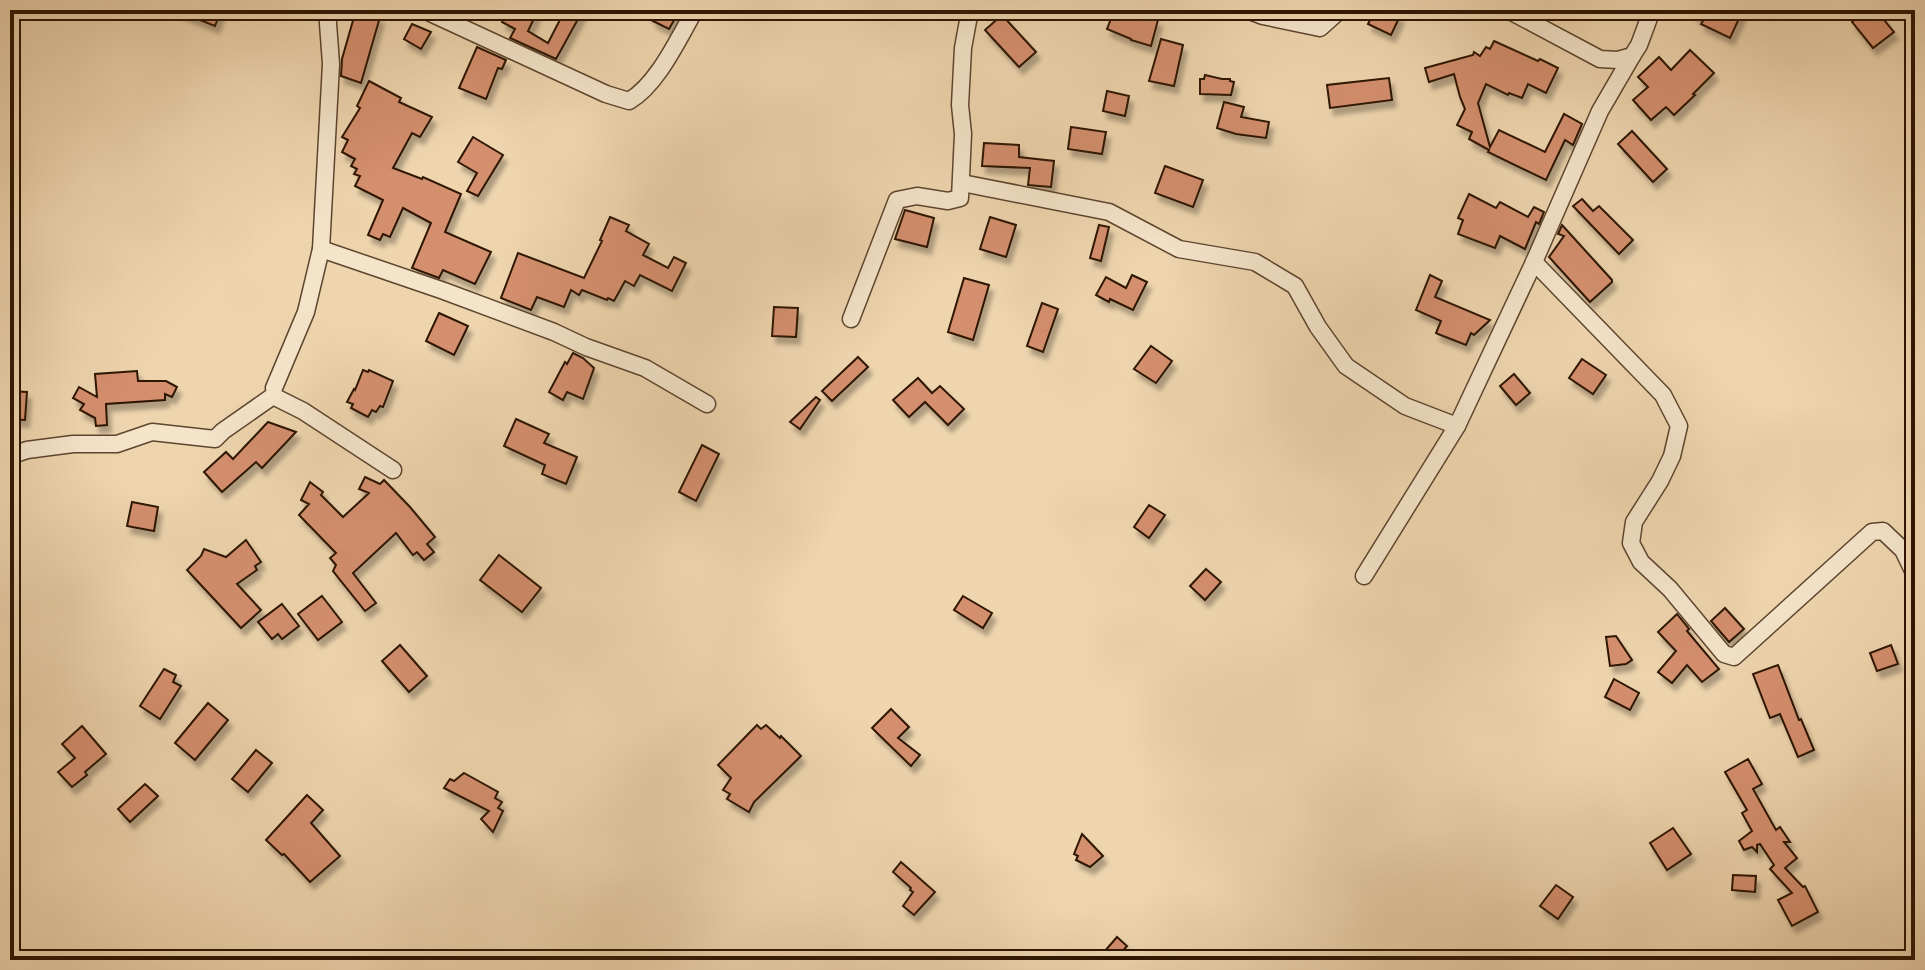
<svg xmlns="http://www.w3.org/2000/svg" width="1925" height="970" viewBox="0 0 1925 970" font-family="'IM FELL French Canon',serif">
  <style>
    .building { fill: #d48f6e; stroke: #2d1503; stroke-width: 2; filter: url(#shadow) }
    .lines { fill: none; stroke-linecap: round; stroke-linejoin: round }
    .minor-casing { stroke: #5d452e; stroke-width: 19 }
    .minor { stroke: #f4e4ca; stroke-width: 16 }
  </style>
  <defs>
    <filter id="shadow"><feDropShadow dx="4" dy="7" stdDeviation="2" flood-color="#0004"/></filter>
  </defs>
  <rect width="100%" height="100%" fill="#eed5ae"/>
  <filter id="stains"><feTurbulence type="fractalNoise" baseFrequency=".0025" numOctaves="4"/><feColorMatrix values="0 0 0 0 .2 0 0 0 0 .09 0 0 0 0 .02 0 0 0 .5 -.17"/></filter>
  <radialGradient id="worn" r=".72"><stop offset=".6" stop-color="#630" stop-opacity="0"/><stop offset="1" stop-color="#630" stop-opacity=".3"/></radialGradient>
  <g class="building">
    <path d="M175 10H221L215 26Z"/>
    <path d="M356 10 380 17 361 83 341 76 342 59Z"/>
    <path d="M508 10H538L528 31 548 43 565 10H583L556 59 510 38 515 29 502 22Z"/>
    <path d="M643 10H667L677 15 669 29 653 21 655 18Z"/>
    <path d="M1375 10H1386L1400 16 1391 35 1368 24Z"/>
    <path d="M1690 10H1743L1730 38 1701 24 1703 21Z"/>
    <path d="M1867 10H1876L1894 32 1873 48 1852 22Z"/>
    <path d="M1114 11 1137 20 1138 15 1158 20 1151 46 1131 40V39L1107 29Z"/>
    <path d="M1002 15 1036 52 1019 67 985 30Z"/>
    <path d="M412 24 431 32 421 49 404 39Z"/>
    <path d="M1161 39 1183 45 1174 86 1149 81Z"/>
    <path d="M1494 41 1538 61 1540 59 1558 68 1546 93 1528 84 1522 98 1509 93 1508 95 1486 84 1478 103 1490 147 1499 130 1545 152 1564 114 1582 124 1573 145 1565 140 1546 180 1488 152 1489 150 1469 139 1472 132 1457 125 1465 109 1460 97 1454 74 1429 82 1425 68 1473 55 1474 52 1480 56 1486 47 1490 49Z"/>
    <path d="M477 47 506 60 502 69 498 68 486 99 459 88Z"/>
    <path d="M1690 50 1714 73 1693 94 1695 95 1674 115 1666 107 1651 120 1633 100 1648 87 1638 77 1659 57 1671 70Z"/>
    <path d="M1205 75 1222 79H1230V81L1234 82 1231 95 1200 94V79H1204Z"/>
    <path d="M1389 78 1392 100 1330 108 1327 85Z"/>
    <path d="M369 81 401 98 399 102 432 117 420 137 412 133 393 168 422 179 423 177 461 194 445 232 491 252 475 284 443 270 439 278 412 268 431 223 403 208 390 237 383 234 380 240 368 235 383 200 355 186 360 176 354 174 357 169 351 166 355 159 342 152 348 140 342 137 360 108 357 106Z"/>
    <path d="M1107 91 1129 96 1125 116 1103 111Z"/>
    <path d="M1224 102 1244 107 1241 117 1269 122 1266 138 1236 134 1217 128Z"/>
    <path d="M1071 127 1106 132 1102 154 1068 149Z"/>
    <path d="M1632 131 1667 169 1653 182 1618 144Z"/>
    <path d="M473 137 503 155 478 196 467 191 477 173 458 162Z"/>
    <path d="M984 143 1019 145V157L1054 161 1051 187 1028 185 1030 168 982 166Z"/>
    <path d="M1165 166 1203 180 1193 207 1155 193Z"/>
    <path d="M1469 194 1496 208 1500 202 1528 217 1534 207 1544 212 1539 224 1536 222 1525 249 1500 236 1495 248 1458 234 1463 220 1458 218Z"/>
    <path d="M1582 199 1593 211 1599 206 1633 240 1619 254 1573 206Z"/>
    <path d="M905 210 934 218 927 247 895 239Z"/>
    <path d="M610 217 629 225 626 231 649 244 643 255 668 268 674 257 686 263 672 291 640 275 634 286 625 281 614 301 608 298 607 300 582 290 579 295 571 290 564 307 537 297 531 310 501 298 518 253 584 278 602 241 600 240Z"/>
    <path d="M990 217 1016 225 1006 257 980 249Z"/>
    <path d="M1099 225 1109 227 1101 261 1090 258Z"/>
    <path d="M1562 225 1612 280V282L1590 302 1549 257 1564 236 1558 234Z"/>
    <path d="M1132 275 1147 282 1133 310 1110 299 1109 302 1096 295 1106 277 1126 288Z"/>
    <path d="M1430 275 1442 281 1435 297 1490 320 1474 335 1471 333 1466 345 1438 334 1436 333 1441 321 1416 310Z"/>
    <path d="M964 278 989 285 973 340 948 332Z"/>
    <path d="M1042 303 1058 309 1043 352 1027 346Z"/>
    <path d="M774 307 798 308 796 337 772 336Z"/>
    <path d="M439 313 468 326 454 355 426 341Z"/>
    <path d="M1151 346 1172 361 1156 383 1134 369Z"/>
    <path d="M573 353 583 358 594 368 583 399 567 392 563 400 549 392 565 362 567 364Z"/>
    <path d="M858 357 868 367 832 401 822 391Z"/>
    <path d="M1582 359 1606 375 1593 394 1569 378Z"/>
    <path d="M363 370 368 372 369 370 393 381 383 407 380 406 376 412 372 410 368 417 351 408 353 404 347 402 354 389 355 390Z"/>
    <path d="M137 371 138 381H166L177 387 172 397 165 394V400L106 404 107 425 96 426 95 418 80 410 84 404 73 398 79 387 97 397 95 374Z"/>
    <path d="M1514 374 1530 393 1516 405 1500 386Z"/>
    <path d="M918 378 932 393 940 386 964 409 948 425 925 402 909 417 893 400Z"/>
    <path d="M10 391 27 392 25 420 10 419Z"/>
    <path d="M816 397 820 400 800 429 790 422Z"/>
    <path d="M516 419 549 434 544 443 577 457 566 484 542 474 545 465 504 446Z"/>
    <path d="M268 422 296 432 262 468 256 462 222 492 204 472 226 452 233 459Z"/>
    <path d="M702 445 719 454 696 501 679 492Z"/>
    <path d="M365 477 380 484 384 480 410 507 435 537 427 544 434 552 424 560 417 552 413 555 396 533 353 573 376 603 365 611 333 571 336 565 330 558 336 553 299 515 309 504 301 500 310 482 323 492 321 495 343 517 369 493 359 489Z"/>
    <path d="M132 502 158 507 154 531 127 526Z"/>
    <path d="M1149 505 1165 515 1149 538 1134 527Z"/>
    <path d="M246 540 261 562 255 566 257 570 237 584 261 610 241 628 187 570 201 556 204 549 226 557Z"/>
    <path d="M499 555 541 588 522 612 480 580Z"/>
    <path d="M1206 569 1221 582 1205 600 1190 586Z"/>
    <path d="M322 596 342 622 318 640 298 614Z"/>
    <path d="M963 596 992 613 983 628 954 610Z"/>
    <path d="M282 604 299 626 282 639 278 634 272 639 258 622Z"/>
    <path d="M1725 608 1744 629 1729 642 1711 621Z"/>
    <path d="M1677 614 1689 629 1687 631 1719 669 1702 682 1687 665 1672 683 1658 672 1676 651 1658 632Z"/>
    <path d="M1616 636 1632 660 1626 664 1610 666 1606 637Z"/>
    <path d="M400 645 427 676 409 692 382 661Z"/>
    <path d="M1891 645 1898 664 1877 671 1870 653Z"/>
    <path d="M1778 665 1799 720 1801 719 1814 750 1798 757 1780 714 1770 718 1753 674Z"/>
    <path d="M164 669 176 675 173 682 181 686 160 719 140 706Z"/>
    <path d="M1614 679 1639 693 1630 710 1605 697Z"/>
    <path d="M208 703 228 720 195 760 175 743Z"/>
    <path d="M891 709 909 727 898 738 920 755 911 766 872 728Z"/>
    <path d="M757 725 761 729 766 725 780 738 781 736 801 756 754 802 749 812 727 799 730 794 723 790 731 778 718 765Z"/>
    <path d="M82 726 106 754 85 772 87 775 72 787 58 772 75 758 62 744Z"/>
    <path d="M256 750 272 763 248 792 232 779Z"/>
    <path d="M1748 759 1762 784 1753 789 1776 830 1780 827 1790 842H1784L1797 858 1785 868 1803 887 1805 886 1818 912 1792 926 1778 900 1792 893 1770 869 1774 865 1760 844 1757 845V852L1752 847 1744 850 1739 841 1752 831 1742 813 1747 810 1725 772Z"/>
    <path d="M464 773 498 792 495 798 502 802 498 808 503 811 493 832 481 819 489 811 444 788 450 779 454 781Z"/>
    <path d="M145 784 158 796 130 822 118 809Z"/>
    <path d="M307 795 323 810 311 823 340 856 310 882 284 854 282 855 266 840Z"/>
    <path d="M1673 828 1691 854 1667 870 1650 843Z"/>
    <path d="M1082 834 1103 856 1090 867 1076 860 1078 856 1074 854Z"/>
    <path d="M901 862 935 892 914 915 903 906 913 892 910 890 911 888 893 872Z"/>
    <path d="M1733 875 1756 876 1755 892 1732 890Z"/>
    <path d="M1556 885 1573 897 1558 919 1540 906Z"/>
    <path d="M1117 937 1127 946 1115 960H1097Z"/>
  </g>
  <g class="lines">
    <defs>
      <g id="minor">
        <path d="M327 10 331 64 321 249 444 291 554 332 586 347 645 368 707 404"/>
        <path d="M424 10 606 94 629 101C658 84 678 39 695 10"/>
        <path d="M1247 10 1263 16 1320 28 1340 10"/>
        <path d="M1508 10 1600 59 1618 60 1632 56 1639 45 1652 10"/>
        <path d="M962 183 1109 212 1179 249 1255 262 1295 286 1318 327 1346 366 1405 406 1457 426"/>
        <path d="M1534 262 1663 395 1679 426 1672 456 1660 481 1634 522 1631 543 1641 562 1670 589 1724 654 1734 657 1872 532 1883 531 1903 550 1915 575"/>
        <path d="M851 319 897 200 917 196 948 201 960 198 963 134 960 105 963 48 970 10"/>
        <path d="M274 388 306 312 321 249"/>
        <path d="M10 456 27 450 73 444H117L152 432 215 439 223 431 273 396 303 411 393 470"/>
        <path d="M1364 576 1457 426 1534 262 1600 111 1632 56"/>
      </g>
    </defs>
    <use href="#minor" class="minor-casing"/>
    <use href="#minor" class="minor"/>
  </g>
  <rect width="1925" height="970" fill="none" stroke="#eed5ae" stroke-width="40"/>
  <rect x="12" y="12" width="1901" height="946" fill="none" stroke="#2d1503" stroke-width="4"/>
  <rect x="20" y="20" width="1885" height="930" fill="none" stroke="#2d1503" stroke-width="2"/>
  <rect width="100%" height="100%" filter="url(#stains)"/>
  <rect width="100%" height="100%" fill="url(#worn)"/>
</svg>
